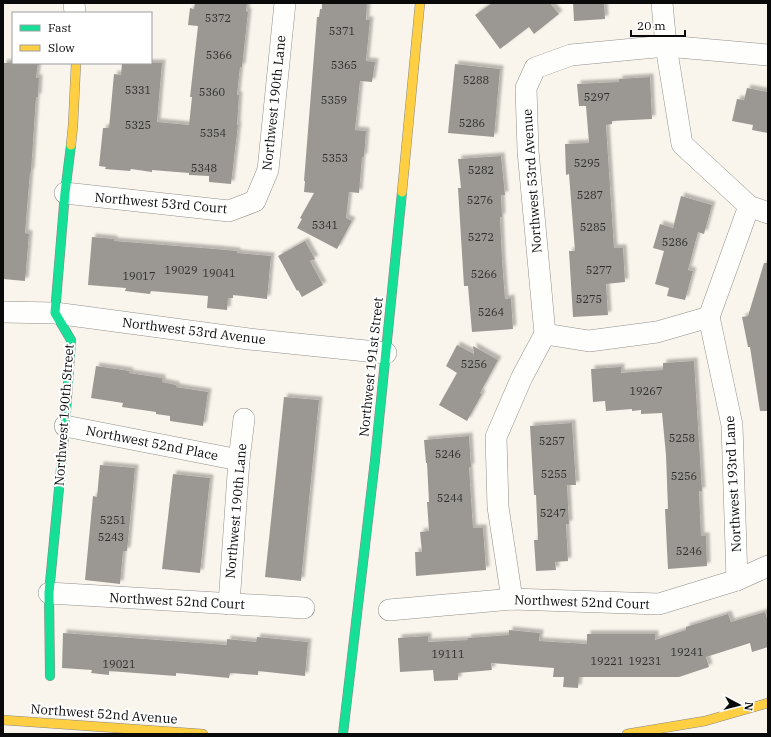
<svg xmlns="http://www.w3.org/2000/svg" width="771" height="737" viewBox="0 0 771 737" font-family="'IBM Plex Serif',serif">
  <style>
    .building { fill: #9b9893; filter: url(#shadow) }
    .lines { fill: none; stroke-linecap: round; stroke-linejoin: round }
    .street-casing { stroke: #92908c; stroke-width: 22 }
    .fast-casing { stroke: #888682; stroke-width: 10 }
    .slow-casing { stroke: #888682; stroke-width: 10 }
    .street { stroke: #fefefc; stroke-width: 21 }
    .fast { stroke: #16e098; stroke-width: 9 }
    .slow { stroke: #ffcf43; stroke-width: 9 }
    .labels { text-anchor: middle; dominant-baseline: central; stroke-width: 4; stroke-linejoin: round; paint-order: stroke }
    .number-label { font-size: 11px; fill: #2e2e2c }
    .street-label { font-size: 13px; fill: #0a0a0a; stroke: #fff }
  </style>
  <defs>
    <filter id="shadow"><feDropShadow dx="3.5" dy="-3.5" stdDeviation="1" flood-color="#0004"/></filter>
  </defs>
  <rect width="100%" height="100%" fill="#f9f5ec"/>
  <g class="building">
    <path d="M195 3H247L246 11 248 12 242 67H240L237 95H239L237 125H238L231 184 209 182V176L189 175V173L152 170V172L131 169 130 171 105 169 106 167 99 166 103 128H109L114 74 121 75 122 63H162L157 122 189 125 192 97H190L198 26 188 25 190 8 194 9Z"/>
    <path d="M322 3H367L366 20H370L366 61 375 62 372 82 360 81 355 130 366 131 364 157H362L359 193 349 192 346 218 352 221 337 249 297 228 302 219 300 218 314 193 304 192 305 181H304L317 17H319L320 9H322Z"/>
    <path d="M492 3H550L559 14 534 34 529 27 500 49 475 15Z"/>
    <path d="M573 3H604L605 19 574 21Z"/>
    <path d="M3 63H38L36 78H39L38 97H36L31 172H30L25 233 29 234 25 281 3 279Z"/>
    <path d="M455 64 500 69 494 137 448 133Z"/>
    <path d="M650 77 652 119 612 121V124L606 125 614 248H623L625 282 606 284 608 315 573 317 569 251H575L569 174 566 175 565 144 589 143 586 106H579L577 84 619 82V79Z"/>
    <path d="M747 88 768 92V133L752 130 753 125 732 121 737 99 744 100Z"/>
    <path d="M501 156 505 195H501L502 217H500L502 260 505 299 511 298 513 329 472 332 468 286H464L458 188H461L458 159Z"/>
    <path d="M681 196 712 205 704 234 698 232 688 270 693 271 685 300 667 296 669 288 655 284 664 251 653 248 660 224 673 228Z"/>
    <path d="M92 237 114 239V241L215 249 237 251V253L271 256 267 299 233 295V298H228L227 310 207 308 208 296 151 291 150 294 125 291 126 288 88 285Z"/>
    <path d="M305 241 315 259 310 261 323 285 302 297 298 290 297 291 278 256Z"/>
    <path d="M764 263H768V411H760L750 347H748L742 317 748 316Z"/>
    <path d="M457 345 474 354 473 346 498 360 480 393 482 394 467 421 439 405 457 373 446 366Z"/>
    <path d="M694 361 702 491H699L701 536H706L707 566 668 569 665 509H668L666 455 662 413 641 414V410L632 411V409L606 411 605 401 593 402 591 369 621 367V373L645 371 663 370V363Z"/>
    <path d="M96 366 130 371 129 373 162 378V382L176 385V387L208 392 203 426 170 421V416L156 414V412L122 407 123 403 91 398Z"/>
    <path d="M284 397 319 400 301 581 265 577Z"/>
    <path d="M572 423 576 485H567L569 524H566L568 561 555 562 556 570 536 571 534 540H538L536 495H534L530 426Z"/>
    <path d="M469 436 471 467H469L473 528H483L486 570 416 576 415 552H422L420 532 429 531 427 502H429L427 463H426L424 440Z"/>
    <path d="M100 465 135 468 127 551H123L120 584 85 580 93 496 97 497Z"/>
    <path d="M173 474 210 478 200 573 162 569Z"/>
    <path d="M765 612 768 622V647L752 652 750 643 706 657 709 667 679 677H579L578 688 563 687 564 677H553L554 668 491 663 492 670 458 673V680L434 681 433 670 400 672 398 638 428 636V642L468 640 467 638 509 635V630L540 633 539 641 587 644V634H655V640L686 630V627L728 614 731 622Z"/>
    <path d="M63 633 227 645V639L256 642 257 637 308 642 305 676 258 671V675L230 673 229 678 176 673V676L109 671V675L91 673 92 670 62 668Z"/>
  </g>
  <g class="lines">
    <defs>
      <g id="street">
        <path d="M74 3 75 13"/>
        <path d="M662 3 666 46 682 144 749 206 768 213"/>
        <path d="M65 193 229 211 255 201 268 170 285 3"/>
        <path d="M3 312 55 313 249 339 386 353"/>
        <path d="M709 317 732 425 737 580"/>
        <path d="M545 334 528 151 526 88 535 68 571 55 666 46 768 55"/>
        <path d="M545 334 589 341 657 332 709 317 749 206"/>
        <path d="M65 426 239 460"/>
        <path d="M49 593 304 608"/>
        <path d="M512 599 498 507 496 437 522 377 545 334"/>
        <path d="M229 604 239 460 244 419"/>
        <path d="M389 610 512 599 659 604 737 580 768 566"/>
      </g>
      <g id="fast">
        <path d="M50 676 49 593 65 426 71 340 55 313 65 193 71 145"/>
        <path d="M343 734 375 460 402 192"/>
      </g>
      <g id="slow">
        <path d="M71 145 73 125 76 63"/>
        <path d="M402 192 420 3"/>
        <path d="M3 720 203 734"/>
        <path d="M627 734 705 721 768 703"/>
      </g>
    </defs>
    <use href="#street" class="street-casing"/>
    <use href="#fast" class="fast-casing"/>
    <use href="#slow" class="slow-casing"/>
    <use href="#street" class="street"/>
    <use href="#fast" class="fast"/>
    <use href="#slow" class="slow"/>
  </g>
  <g class="labels">
    <g class="number-label">
      <text x="218" y="18">5372</text>
      <text x="342" y="31">5371</text>
      <text x="219" y="55">5366</text>
      <text x="344" y="65">5365</text>
      <text x="476" y="80">5288</text>
      <text x="138" y="90">5331</text>
      <text x="212" y="92">5360</text>
      <text x="597" y="97">5297</text>
      <text x="334" y="100">5359</text>
      <text x="472" y="123">5286</text>
      <text x="138" y="125">5325</text>
      <text x="213" y="133">5354</text>
      <text x="335" y="158">5353</text>
      <text x="587" y="163">5295</text>
      <text x="204" y="168">5348</text>
      <text x="481" y="170">5282</text>
      <text x="590" y="195">5287</text>
      <text x="480" y="200">5276</text>
      <text x="325" y="225">5341</text>
      <text x="593" y="227">5285</text>
      <text x="481" y="237">5272</text>
      <text x="675" y="242">5286</text>
      <text x="181" y="270">19029</text>
      <text x="599" y="270">5277</text>
      <text x="219" y="273">19041</text>
      <text x="484" y="274">5266</text>
      <text x="139" y="276">19017</text>
      <text x="589" y="299">5275</text>
      <text x="491" y="312">5264</text>
      <text x="474" y="364">5256</text>
      <text x="646" y="391">19267</text>
      <text x="682" y="438">5258</text>
      <text x="552" y="441">5257</text>
      <text x="448" y="454">5246</text>
      <text x="554" y="474">5255</text>
      <text x="684" y="476">5256</text>
      <text x="450" y="498">5244</text>
      <text x="553" y="513">5247</text>
      <text x="113" y="520">5251</text>
      <text x="111" y="537">5243</text>
      <text x="689" y="551">5246</text>
      <text x="687" y="652">19241</text>
      <text x="448" y="654">19111</text>
      <text x="607" y="661">19221</text>
      <text x="645" y="661">19231</text>
      <text x="119" y="664">19021</text>
    </g>
    <g class="street-label">
      <text transform="translate(274 103) rotate(-84)">Northwest 190th Lane</text>
      <text transform="translate(532 181) rotate(-94)">Northwest 53rd Avenue</text>
      <text transform="translate(161 203) rotate(5)">Northwest 53rd Court</text>
      <text transform="translate(194 331) rotate(7)">Northwest 53rd Avenue</text>
      <text transform="translate(371 367) rotate(-84)">Northwest 191st Street</text>
      <text transform="translate(64 415) rotate(-86)">Northwest 190th Street</text>
      <text transform="translate(152 443) rotate(11)">Northwest 52nd Place</text>
      <text transform="translate(733 484) rotate(-93)">Northwest 193rd Lane</text>
      <text transform="translate(236 511) rotate(-85)">Northwest 190th Lane</text>
      <text transform="translate(177 601) rotate(3)">Northwest 52nd Court</text>
      <text transform="translate(582 602) rotate(2)">Northwest 52nd Court</text>
      <text transform="translate(104 714) rotate(4)">Northwest 52nd Avenue</text>
    </g>
  </g>
  <rect width="771" height="737" fill="none" stroke="#0a0a0a" stroke-width="8"/>
  <rect x="12" y="12" width="140" height="52" fill="#ffffff" stroke="#9d9d9d"/>
  <rect x="20" y="25" width="20" height="6" fill="#16e098" stroke="#9d9d9d"/>
  <text x="48" y="32" font-size="12" fill="#0a0a0a">Fast</text>
  <rect x="20" y="45" width="20" height="6" fill="#ffcf43" stroke="#9d9d9d"/>
  <text x="48" y="52" font-size="12" fill="#0a0a0a">Slow</text>
  <g transform="translate(739 705) rotate(97)" stroke="#ffffff" stroke-width="3" paint-order="stroke">
  <path d="M0-3L7 15L0 10L-7 15Z" fill="#0a0a0a"/>
  <text y="-6" font-size="11" font-weight="bold" text-anchor="middle" fill="#0a0a0a">N</text>
  </g>
  <path d="M631 30v6h54v-6" fill="none" stroke="#0a0a0a" stroke-width="2"/>
  <text x="637" y="30" font-size="12" fill="#0a0a0a" stroke="#ffffff" stroke-width="3" paint-order="stroke">20 m</text>
</svg>
